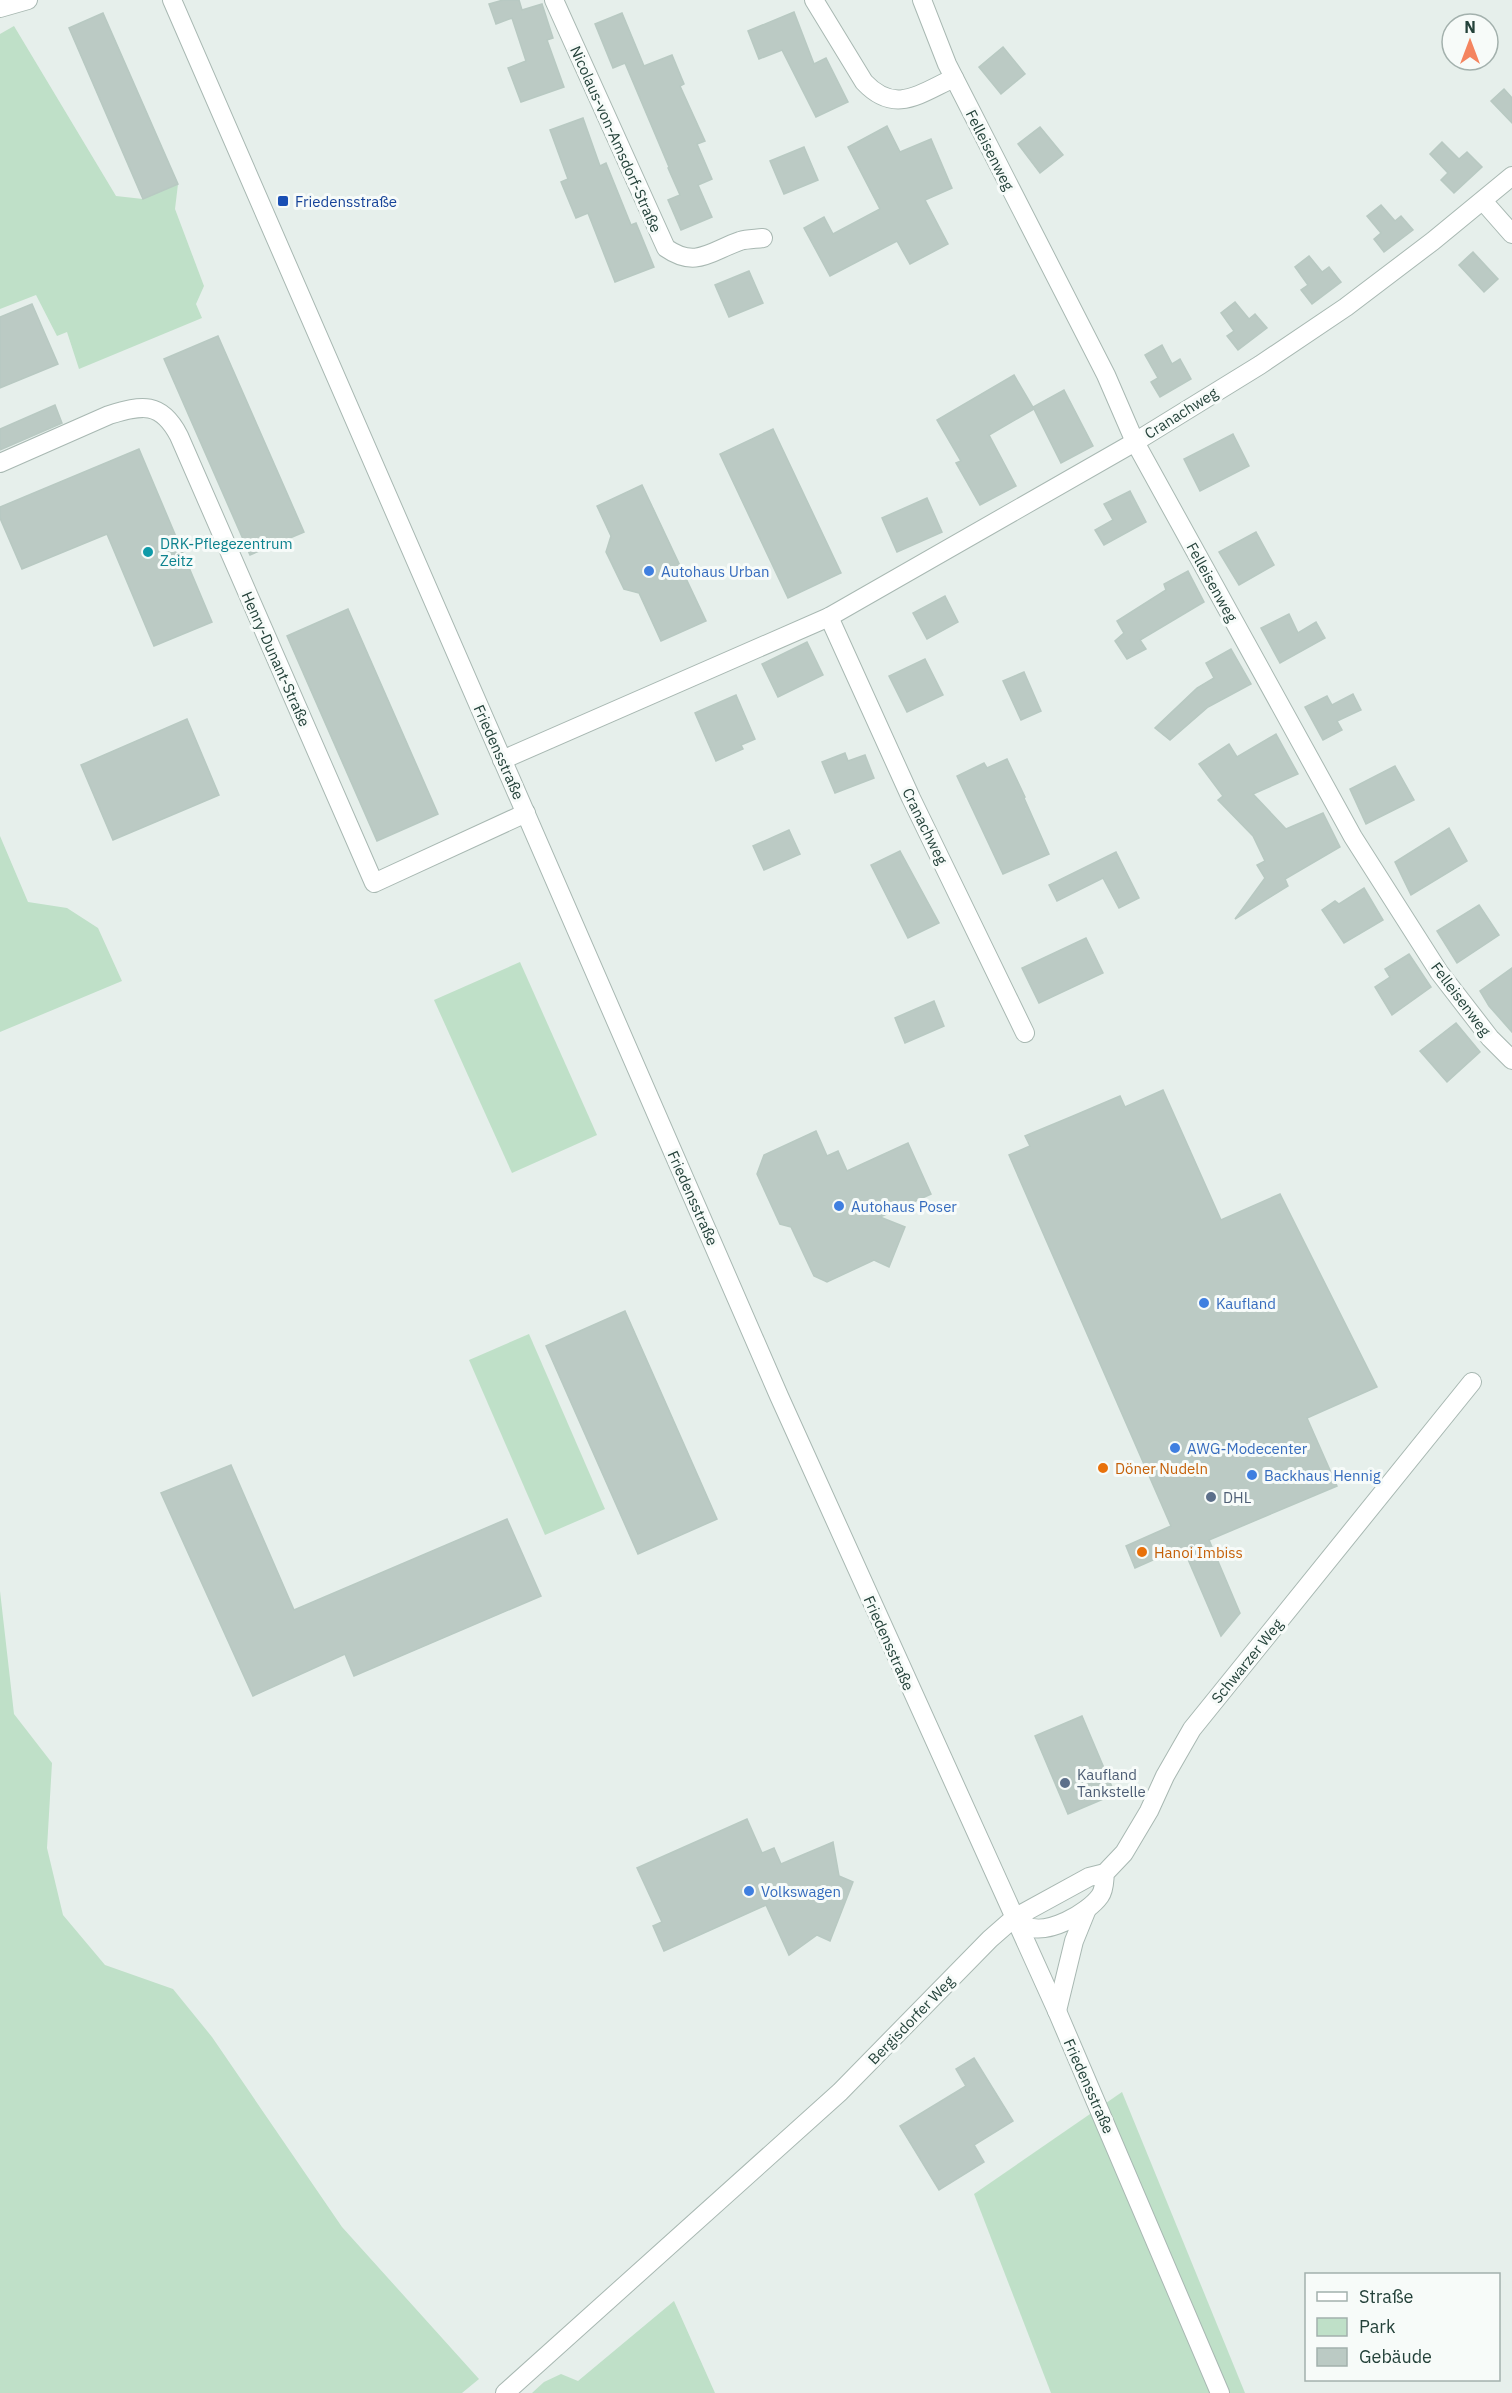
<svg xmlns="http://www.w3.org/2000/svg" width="1512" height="2393" viewBox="0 0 1512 2393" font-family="'IBM Plex Sans',sans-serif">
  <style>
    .green { fill: #bfe0c8 }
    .building { fill: #bbcac4; stroke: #b8c9c2; stroke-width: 1.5 }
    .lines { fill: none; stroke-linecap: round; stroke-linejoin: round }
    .minor-casing { stroke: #a8b8b2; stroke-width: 20 }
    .tertiary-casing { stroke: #a8b8b2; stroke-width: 20 }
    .minor { stroke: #fff; stroke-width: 18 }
    .tertiary { stroke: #fff; stroke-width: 18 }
    .transit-dot { fill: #1a4fb4; stroke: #f7fbf9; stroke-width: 2 }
    .culture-dot { fill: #0f9aa8; stroke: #f7fbf9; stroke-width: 2 }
    .shop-dot { fill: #3f7fe0; stroke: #f7fbf9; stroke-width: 2 }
    .food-dot { fill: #e8710a; stroke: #f7fbf9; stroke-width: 2 }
    .service-dot { fill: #5c6f8a; stroke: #f7fbf9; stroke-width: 2 }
    .labels { text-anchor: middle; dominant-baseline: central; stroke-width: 6; stroke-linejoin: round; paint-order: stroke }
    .street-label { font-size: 15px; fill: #24423a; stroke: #f7fbf9 }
    .transit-label { font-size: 15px; fill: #164399; stroke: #f7fbf9; text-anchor: start }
    .culture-label { font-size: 15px; fill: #0d838f; stroke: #f7fbf9; text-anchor: start }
    .shop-label { font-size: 15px; fill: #366cbe; stroke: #f7fbf9; text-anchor: start }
    .food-label { font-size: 15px; fill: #c56008; stroke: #f7fbf9; text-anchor: start }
    .service-label { font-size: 15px; fill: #4e5e75; stroke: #f7fbf9; text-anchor: start }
  </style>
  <rect width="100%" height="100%" fill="#e6efeb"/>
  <g class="green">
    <path d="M14 26 116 196 143 199 178 184 175 209 204 286 196 304 202 318 79 369 67 332 57 336 36 295 0 309V34Z"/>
    <path d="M0 836 28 902 67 908 98 928 122 981 0 1032Z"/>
    <path d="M520 962 597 1135 512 1173 434 1000Z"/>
    <path d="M529 1334 605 1509 545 1535 469 1360Z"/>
    <path d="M0 1591 14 1714 52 1763 47 1848 63 1915 105 1965 173 1989 212 2037 342 2227 479 2379 462 2393H0Z"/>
    <path d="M1122 2092 1245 2393H1051L974 2194Z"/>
    <path d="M674 2301 715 2393H532L544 2382 561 2374 578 2381Z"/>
  </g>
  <g class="building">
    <path d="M503 0H519L522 10 542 4 553 38 547 40 564 87 521 102 508 68 526 61 512 18 496 24 489 4Z"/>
    <path d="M794 12 814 64 826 58 848 102 816 117 782 50 759 59 748 31Z"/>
    <path d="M103 13 178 184 143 199 69 28Z"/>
    <path d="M622 13 644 66 672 55 684 84 680 86 705 141 697 144 712 179 698 185 712 217 681 230 668 200 680 195 668 168 669 167 625 63 613 68 595 24Z"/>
    <path d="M1003 47 1025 74 1001 94 979 67Z"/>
    <path d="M1504 89 1512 98V123L1491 101Z"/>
    <path d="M583 118 600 166 606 163 631 225 636 223 654 267 615 282 588 213 576 218 561 182 568 179 550 130Z"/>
    <path d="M887 126 900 152 931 139 952 188 925 200 948 244 910 264 897 241 830 276 804 228 824 217 833 234 880 209 848 147Z"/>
    <path d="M1040 127 1063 155 1040 173 1018 144Z"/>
    <path d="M1442 142 1459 159 1467 152 1482 167 1454 193 1441 180 1448 173 1430 154Z"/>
    <path d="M804 147 818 180 784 194 770 161Z"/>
    <path d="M1381 205 1395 221 1401 216 1413 230 1384 252 1374 239 1381 233 1367 216Z"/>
    <path d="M1473 252 1498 279 1484 292 1459 265Z"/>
    <path d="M1309 256 1322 272 1329 267 1341 282 1312 304 1301 290 1308 285 1295 267Z"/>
    <path d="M749 271 763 303 729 317 715 285Z"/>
    <path d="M1235 302 1249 319 1255 314 1267 328 1238 350 1227 336 1234 331 1221 313Z"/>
    <path d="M32 304 58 364 0 388V317Z"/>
    <path d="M218 336 304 532 250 555 164 359Z"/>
    <path d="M1162 345 1172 364 1180 359 1191 379 1160 397 1151 382 1158 378 1145 355Z"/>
    <path d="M1014 375 1034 409 989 435 1016 486 980 505 956 463 961 461 937 420Z"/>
    <path d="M1064 390 1093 446 1061 463 1033 407Z"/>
    <path d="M55 405 62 423 0 450V429Z"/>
    <path d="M773 429 841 573 788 598 720 454Z"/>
    <path d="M1233 434 1249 466 1200 491 1184 459Z"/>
    <path d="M139 449 212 622 154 646 107 534 22 569 0 518V507Z"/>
    <path d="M642 485 706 621 661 641 639 593 624 589 606 552 611 536 597 506Z"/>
    <path d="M1130 491 1146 522 1104 545 1095 530 1113 520 1104 504Z"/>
    <path d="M927 498 942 532 897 552 882 518Z"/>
    <path d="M1256 532 1274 565 1239 585 1219 552Z"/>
    <path d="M1188 571 1204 602 1140 640 1146 649 1127 659 1115 641 1124 633 1117 621 1166 590 1164 584Z"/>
    <path d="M945 596 958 622 927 639 913 613Z"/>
    <path d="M348 609 438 814 377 841 287 636Z"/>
    <path d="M1289 614 1298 633 1316 622 1325 638 1280 663 1261 628Z"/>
    <path d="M807 642 823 675 778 697 762 664Z"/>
    <path d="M1231 649 1251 684 1208 707 1170 740 1155 728 1197 688 1214 678 1206 663Z"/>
    <path d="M925 659 943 695 907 712 889 676Z"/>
    <path d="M1024 672 1041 711 1021 720 1003 681Z"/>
    <path d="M1353 694 1361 710 1337 721 1342 730 1323 740 1305 707 1327 696 1332 705Z"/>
    <path d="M736 695 755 739 741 745 743 749 716 761 695 713Z"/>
    <path d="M187 719 219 795 113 840 81 765Z"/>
    <path d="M1276 734 1298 774 1253 794 1286 829 1323 813 1340 847 1285 879 1288 886 1235 919 1265 878 1257 865 1265 861 1253 836 1218 800 1223 796 1199 764 1229 744 1237 757Z"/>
    <path d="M845 753 848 761 865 755 874 778 835 793 822 762Z"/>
    <path d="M1007 759 1025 797 1024 798 1049 854 1003 874 957 776 984 763 987 768Z"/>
    <path d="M1395 766 1414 800 1366 824 1350 789Z"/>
    <path d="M1449 828 1467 861 1411 895 1395 862Z"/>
    <path d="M789 830 800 854 764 870 753 846Z"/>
    <path d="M900 851 939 923 908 938 871 865Z"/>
    <path d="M1116 852 1139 898 1119 908 1103 878 1057 901 1049 885Z"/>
    <path d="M1364 888 1383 920 1344 943 1322 910 1335 901 1339 904Z"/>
    <path d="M1479 905 1499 935 1457 963 1437 931Z"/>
    <path d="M1086 938 1103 973 1039 1003 1022 968Z"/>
    <path d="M1409 954 1431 987 1392 1015 1375 987 1390 977 1385 969Z"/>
    <path d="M1512 968V1032L1489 1006 1480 991Z"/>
    <path d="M934 1001 944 1026 905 1043 895 1018Z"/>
    <path d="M1456 1023 1480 1052 1447 1082 1420 1051Z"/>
    <path d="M1163 1090 1221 1220 1280 1194 1377 1387 1307 1418 1337 1486 1209 1540 1240 1613 1221 1636 1184 1550 1182 1551 1180 1548 1135 1568 1126 1546 1171 1526 1009 1155 1030 1146 1025 1136 1073 1116 1120 1096 1125 1107Z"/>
    <path d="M816 1131 827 1156 838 1151 847 1171 908 1143 931 1194 880 1217 905 1227 889 1267 874 1260 827 1282 814 1276 791 1227 780 1224 757 1174 764 1155Z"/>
    <path d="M625 1311 717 1519 638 1554 546 1346Z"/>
    <path d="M231 1465 294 1610 507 1519 541 1596 354 1676 345 1654 253 1696 161 1493Z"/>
    <path d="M1082 1716 1115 1794 1068 1814 1035 1736Z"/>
    <path d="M747 1819 762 1853 774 1848 781 1864 833 1842 839 1876 853 1882 830 1941 817 1935 789 1955 766 1905 664 1951 653 1926 662 1922 637 1868Z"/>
    <path d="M974 2058 1013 2121 974 2145 984 2162 939 2190 900 2126 966 2086 956 2069Z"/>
  </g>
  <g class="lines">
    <defs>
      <g id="minor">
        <path d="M554 0 666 248C696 269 711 251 740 241 747 239 756 239 763 238"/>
        <path d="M814 0 864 82C895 115 919 94 954 78"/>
        <path d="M922 0 947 64 1106 375 1135 442 1353 837 1439 972 1490 1038 1512 1060"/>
        <path d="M0 8 28 0"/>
        <path d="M1483 201 1512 234"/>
        <path d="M0 463 109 415C142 405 161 401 179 436L374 883 526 813"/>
        <path d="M829 617 911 798 1025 1033"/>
        <path d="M502 760 829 617 1135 442 1260 365 1346 307 1433 241 1512 176"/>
        <path d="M1105 1873C1104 1880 1105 1889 1100 1896 1088 1913 1047 1936 1026 1926 1022 1924 1018 1920 1014 1918L1089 1877 1105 1873 1124 1853 1149 1811 1165 1776 1192 1729 1472 1382"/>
        <path d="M1057 2011 1074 1941 1087 1909"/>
      </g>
      <g id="tertiary">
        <path d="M172 0 779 1396 1057 2011 1220 2393"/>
        <path d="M505 2393 840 2092 990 1939 1014 1918"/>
      </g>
    </defs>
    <use href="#minor" class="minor-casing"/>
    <use href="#tertiary" class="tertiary-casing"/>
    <use href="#minor" class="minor"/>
    <use href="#tertiary" class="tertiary"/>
  </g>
  <rect class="transit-dot" x="277" y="195" width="12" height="12" rx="3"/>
  <circle class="culture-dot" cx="148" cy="552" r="6"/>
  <g class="shop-dot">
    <circle cx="649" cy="571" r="6"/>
    <circle cx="839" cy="1206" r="6"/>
    <circle cx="1204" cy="1303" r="6"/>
    <circle cx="1175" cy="1448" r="6"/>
    <circle cx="1252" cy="1475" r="6"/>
    <circle cx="749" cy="1891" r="6"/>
  </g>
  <g class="food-dot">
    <circle cx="1103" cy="1468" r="6"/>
    <circle cx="1142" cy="1552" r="6"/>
  </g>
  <g class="service-dot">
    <circle cx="1211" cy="1497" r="6"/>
    <circle cx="1065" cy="1783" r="6"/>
  </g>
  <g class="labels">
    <g class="street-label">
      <text transform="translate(616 139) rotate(66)">Nicolaus-von-Amsdorf-Straße</text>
      <text transform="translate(990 150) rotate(63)">Felleisenweg</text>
      <text transform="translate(1181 413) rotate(-32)">Cranachweg</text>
      <text transform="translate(1212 582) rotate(61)">Felleisenweg</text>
      <text transform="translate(276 659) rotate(66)">Henry-Dunant-Straße</text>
      <text transform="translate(499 752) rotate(66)">Friedensstraße</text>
      <text transform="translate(925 826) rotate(64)">Cranachweg</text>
      <text transform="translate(1461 999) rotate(53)">Felleisenweg</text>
      <text transform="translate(693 1198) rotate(66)">Friedensstraße</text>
      <text transform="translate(889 1643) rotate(66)">Friedensstraße</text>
      <text transform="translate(1247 1661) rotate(-51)">Schwarzer Weg</text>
      <text transform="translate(911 2020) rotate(-46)">Bergisdorfer Weg</text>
      <text transform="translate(1089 2086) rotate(66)">Friedensstraße</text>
    </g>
    <g class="transit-label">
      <text x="295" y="201">Friedensstraße</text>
    </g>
    <g class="culture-label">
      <text x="160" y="543">DRK-Pflegezentrum<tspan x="160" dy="17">Zeitz</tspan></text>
    </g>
    <g class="shop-label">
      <text x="661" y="571">Autohaus Urban</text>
      <text x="851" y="1206">Autohaus Poser</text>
      <text x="1216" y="1303">Kaufland</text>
      <text x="1187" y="1448">AWG-Modecenter</text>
      <text x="1264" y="1475">Backhaus Hennig</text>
      <text x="761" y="1891">Volkswagen</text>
    </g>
    <g class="food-label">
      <text x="1115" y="1468">Döner Nudeln</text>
      <text x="1154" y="1552">Hanoi Imbiss</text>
    </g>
    <g class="service-label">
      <text x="1223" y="1497">DHL</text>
      <text x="1077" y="1774">Kaufland<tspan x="1077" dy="17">Tankstelle</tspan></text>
    </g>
  </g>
  <rect x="1305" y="2273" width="195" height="108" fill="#f7fbf9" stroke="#a3b1ad" stroke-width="1.5"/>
  <rect x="1317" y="2292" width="30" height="9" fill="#ffffff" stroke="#a3b1ad" stroke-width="1.5"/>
  <text x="1359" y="2303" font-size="18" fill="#24423a">Straße</text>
  <rect x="1317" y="2318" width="30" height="18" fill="#bfe0c8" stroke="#a3b1ad" stroke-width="1.5"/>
  <text x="1359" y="2333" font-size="18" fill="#24423a">Park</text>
  <rect x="1317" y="2348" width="30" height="18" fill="#bbcac4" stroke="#a3b1ad" stroke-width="1.5"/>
  <text x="1359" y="2363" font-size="18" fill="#24423a">Gebäude</text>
  <g transform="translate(1470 42)"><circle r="28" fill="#f7fbf9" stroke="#a3b1ad" stroke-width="1.5"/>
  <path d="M0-4.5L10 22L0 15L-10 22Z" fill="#f4845f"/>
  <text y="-9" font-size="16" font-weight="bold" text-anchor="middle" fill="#24423a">N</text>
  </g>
</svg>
